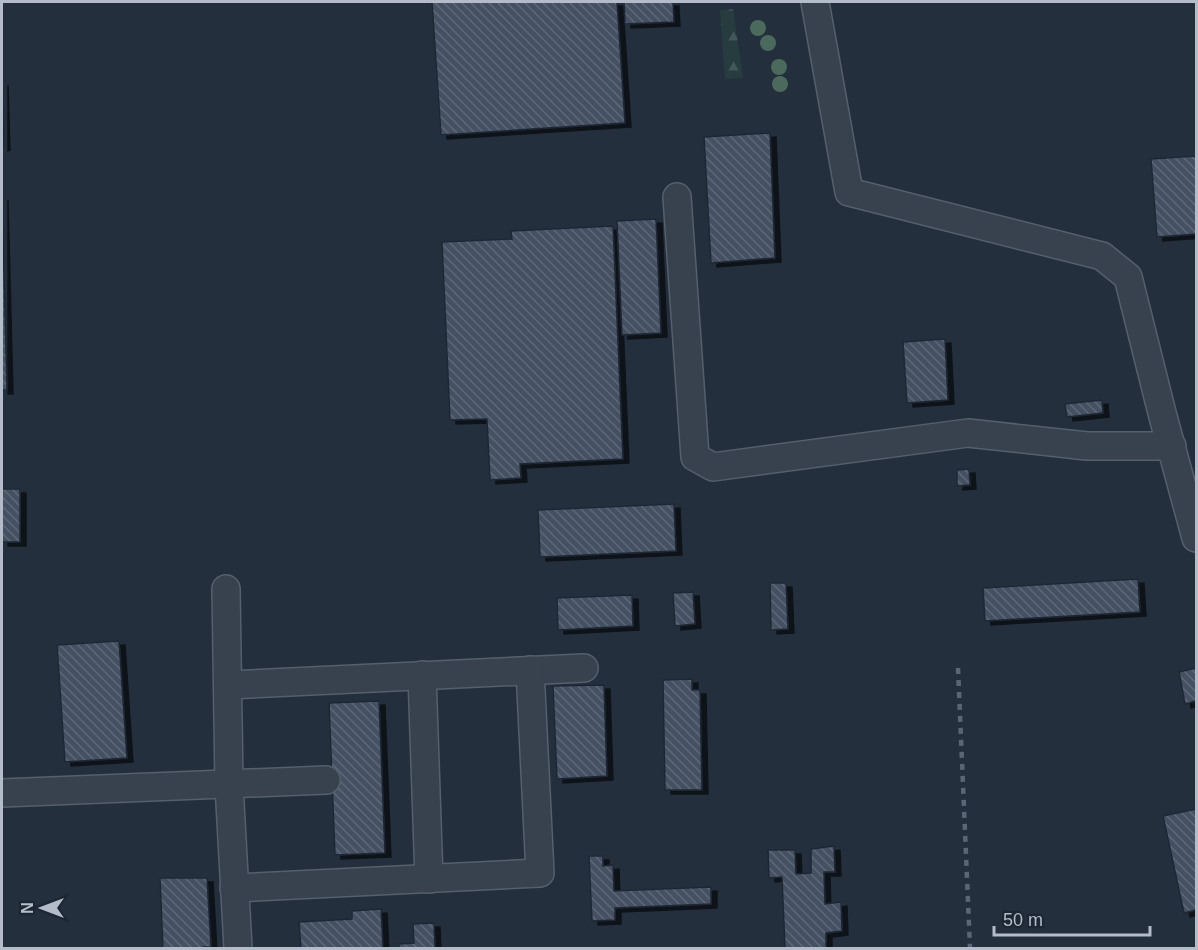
<svg xmlns="http://www.w3.org/2000/svg" width="1198" height="950" viewBox="0 0 1198 950" font-family="Arial,sans-serif">
  <style>
    .forest { fill: url(#forest-firs) }
    .building { fill: url(#building-back-hatch); stroke: #1f2835; stroke-width: 1.5; filter: url(#shadow) }
    .lines { fill: none; stroke-linecap: round; stroke-linejoin: round }
    .minor-casing { stroke: #565f6c; stroke-width: 30 }
    .minor { stroke: #38414e; stroke-width: 27 }
    .rail { stroke: #5a6575; stroke-width: 4.5; stroke-dasharray: 6 6; stroke-linecap: butt }
    .tree { fill: #4b6a5d }
  </style>
  <defs>
    <pattern id="forest-firs" width="22" height="20" patternUnits="userSpaceOnUse" patternTransform="scale(1.5)"><rect width="22" height="20" fill="#263c3f"/><path d="M5 1l3.5 6h-7zM16 11l3.5 6h-7z" fill="#435659"/></pattern>
    <pattern id="building-back-hatch" width="6" height="6" patternUnits="userSpaceOnUse" patternTransform="scale(1.5)"><rect width="6" height="6" fill="#455162"/><path d="M-1 5l2 2M0 0l6 6M5-1l2 2" fill="none" stroke="#5d6877"/></pattern>
    <filter id="shadow"><feDropShadow dx="6" dy="4" stdDeviation="0" flood-color="#0009"/></filter>
  </defs>
  <rect width="100%" height="100%" fill="#242f3e"/>
  <path class="forest" d="M733 9 743 78 725 79 720 10Z"/>
  <g class="building">
    <path d="M432 2H617L625 123 441 135Z"/>
    <path d="M624 2H673L674 22 625 24Z"/>
    <path d="M2 81 4 146 2 147Z"/>
    <path d="M770 133 775 258 711 263 704 137Z"/>
    <path d="M1196 156V234L1157 237 1151 159Z"/>
    <path d="M2 196 7 390H2Z"/>
    <path d="M656 219 661 333 622 335 617 221Z"/>
    <path d="M613 226 623 459 520 464 521 478 490 480 487 419 450 420 442 242 512 239 511 231Z"/>
    <path d="M945 339 948 400 907 403 903 342Z"/>
    <path d="M1102 400 1103 413 1067 417 1065 404Z"/>
    <path d="M969 469 970 485 957 486V470Z"/>
    <rect x="2" y="489" width="18" height="53"/>
    <path d="M674 504 676 551 540 557 538 510Z"/>
    <path d="M1138 579 1140 612 985 621 983 588Z"/>
    <path d="M770 583H786L788 629 771 630Z"/>
    <path d="M693 592 695 624 675 626 673 593Z"/>
    <path d="M632 595 633 626 558 630 557 598Z"/>
    <path d="M119 641 127 758 65 762 57 645Z"/>
    <path d="M1196 668V701L1185 704 1179 672Z"/>
    <path d="M692 679V690H700L702 790H665L663 680Z"/>
    <path d="M604 685 607 776 557 779 553 686Z"/>
    <path d="M379 701 385 853 335 855 329 703Z"/>
    <path d="M1196 809V910L1184 913 1163 816Z"/>
    <path d="M834 846 835 872H824L825 904 841 902 842 931 826 933V948H785L782 877 769 878 768 850H795L796 874 811 873V849Z"/>
    <path d="M589 856H603V866L613 865 614 891 711 887V904L615 908V920L592 921Z"/>
    <path d="M160 878H207L211 947H203V948H163Z"/>
    <path d="M381 909 383 948H301L299 922 352 919V911Z"/>
    <path d="M434 923 435 948H399V944L414 943 413 924Z"/>
  </g>
  <g class="lines">
    <defs>
      <g id="minor">
        <path d="M815 2 849 192 1102 256 1128 277 1162 413 1196 538"/>
        <path d="M677 197 695 457 713 467 968 433 1087 446H1172"/>
        <path d="M226 589 229 785 238 948"/>
        <path d="M422 675 429 879"/>
        <path d="M228 685 584 668"/>
        <path d="M2 793 326 780"/>
        <path d="M234 888 540 873 530 670"/>
      </g>
    </defs>
    <use href="#minor" class="minor-casing"/>
    <use href="#minor" class="minor"/>
    <path class="rail" d="M958 668 970 948"/>
  </g>
  <g class="tree">
    <circle cx="758" cy="28" r="8"/>
    <circle cx="768" cy="43" r="8"/>
    <circle cx="779" cy="67" r="8"/>
    <circle cx="780" cy="84" r="8"/>
  </g>
  <rect width="1198" height="950" fill="none" stroke="#b4bcc9" stroke-width="6"/>
  <g transform="translate(42 908) rotate(270)" stroke="#1d2633" stroke-width="4.5" paint-order="stroke">
  <path d="M0-4.5L10 22L0 15L-10 22Z" fill="#b4bcc9"/>
  <text y="-9" font-size="16" font-weight="bold" text-anchor="middle" fill="#b4bcc9">N</text>
  </g>
  <path d="M994 926v9h156v-9" fill="none" stroke="#b4bcc9" stroke-width="3"/>
  <text x="1003" y="926" font-size="18" fill="#b4bcc9" stroke="#1d2633" stroke-width="4.5" paint-order="stroke">50 m</text>
</svg>
